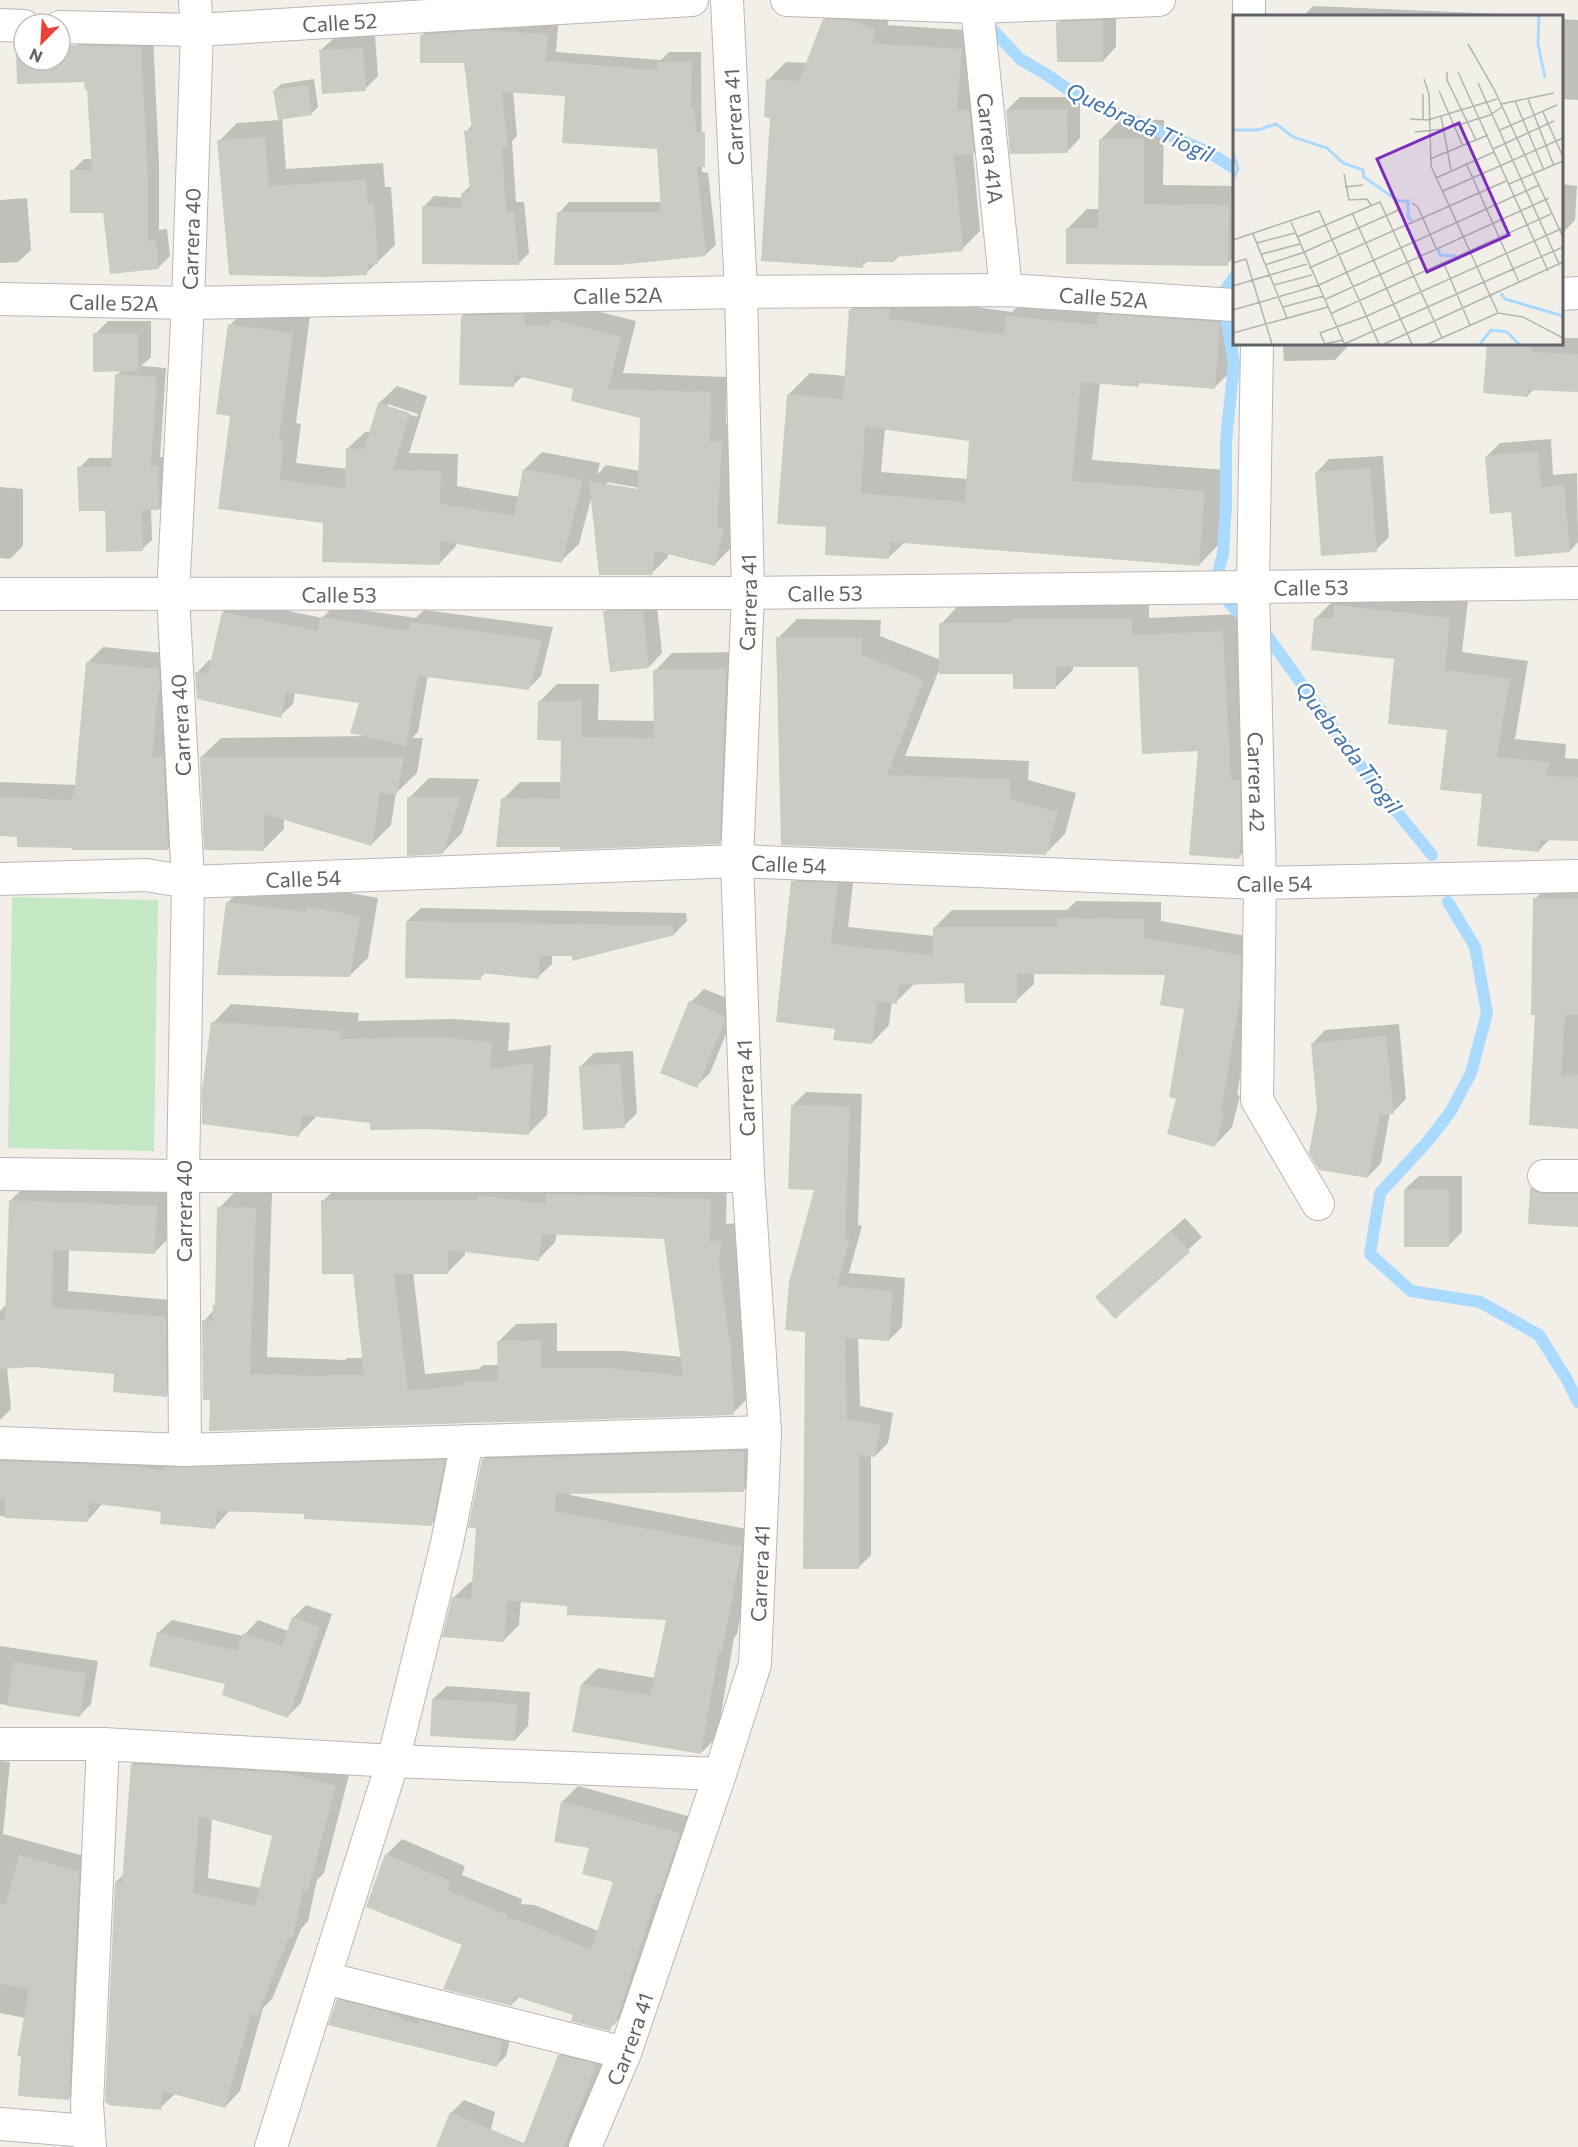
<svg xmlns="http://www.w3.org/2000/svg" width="1578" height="2147" viewBox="0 0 1578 2147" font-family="Commissioner,sans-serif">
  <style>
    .green { fill: #c5e8c5 }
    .shadow { fill: #0003; fill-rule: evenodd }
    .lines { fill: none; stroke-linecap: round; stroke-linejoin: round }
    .stream { stroke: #aadaff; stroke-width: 12 }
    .building { fill: #cccac5; fill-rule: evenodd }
    .street-casing { stroke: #b5b8bc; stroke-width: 34 }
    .street { stroke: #fff; stroke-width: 32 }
    .labels { text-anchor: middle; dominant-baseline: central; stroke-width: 5; stroke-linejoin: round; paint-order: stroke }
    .street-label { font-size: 21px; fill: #5f6368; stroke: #fff }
    .water-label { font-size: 22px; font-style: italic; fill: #4174aa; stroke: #fff }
    .inset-river { fill: none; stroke: #aadaff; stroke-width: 3 }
    .inset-road { fill: none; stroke: #b3b3b1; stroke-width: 1.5 }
    .view { fill: #7b2cbf; fill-opacity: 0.15; stroke: #7b2cbf; stroke-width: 3 }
    .inset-edge { fill: none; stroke: #5f6368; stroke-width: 3 }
  </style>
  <rect width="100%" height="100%" fill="#f1efe8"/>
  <path class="green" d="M12 897 158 900 154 1151 8 1148Z"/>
  <g class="shadow">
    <path d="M843 2 892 13 887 25 979 31 991 135 973 154 980 231 962 249 900 255 894 261H868L862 266 771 116 768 80 786 62 808 63 824 20Z"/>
    <path d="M1313 6 1529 15V16H1303Z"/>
    <path d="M1116 8V47L1103 61 1058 23 1071 9Z"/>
    <path d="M1562 19 1578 20V100L1562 99Z"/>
    <path d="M535 23 558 25 556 52 661 60 669 52H701L702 172 708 173 716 245 705 255 559 213 569 202H662L658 148 566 95 513 91 517 136 512 141 516 202H524L529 253 519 263 423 207 434 196 463 198V193L471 185 466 132 473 124 466 62 422 35 432 25Z"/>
    <path d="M88 34 153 36 159 163V230L167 229 170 256 158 268 104 211 72 171 84 159H92L88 88 77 46Z"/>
    <path d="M375 35 378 76 365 89 320 51 334 38Z"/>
    <path d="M23 43 24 60H56L18 82 17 50Z"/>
    <path d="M314 79 318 107 312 113 282 118 286 169 383 163 385 187H391L395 245 366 273 324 276 219 141 237 123 280 120 275 90 281 84Z"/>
    <path d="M1020 97H1080V138L1067 152 1007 110Z"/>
    <path d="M1121 119 1164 120 1163 185 1234 186V257L1227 264 1067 229 1087 209H1100L1101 139Z"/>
    <path d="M1562 184 1577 186 1575 220 1562 234Z"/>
    <path d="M27 198 31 250 18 262 0 263V200Z"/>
    <path d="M872 288 910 298 1012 312 1029 295 1234 301V344H1238L1236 366 1215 387 1141 382 1138 385 1100 382 1092 460 1226 470 1220 543 1199 565 905 542 888 558 828 526 788 395 810 373 846 376 851 310ZM885 428 971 440 968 479 881 472Z"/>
    <path d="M479 300 568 304 636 321 623 373 727 377 726 425 737 426 739 513 731 548 715 564 668 553V557L651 574 592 495 579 544 561 561 456 543V546L439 564 324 522 219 508 232 414 230 325 247 307 310 316 296 423 301 424 296 463 347 469V449L365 432H371L379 403 397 386 427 396 409 453 458 454 457 486 519 497 524 470 542 452 600 463 597 475 606 465 640 471 641 417 574 388 524 375 513 385 462 316ZM388 404 418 414 417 417 388 407ZM607 482 646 489 645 492 607 485Z"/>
    <path d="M108 321H151V357L141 366 166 368 160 457H167L168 499 159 509H151L152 540 142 549 106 509 79 468 89 458H113L117 375 122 370 95 334Z"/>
    <path d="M1562 338H1578V390L1534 389 1527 396 1484 392 1488 344H1562Z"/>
    <path d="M1283 344H1348V346L1335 360 1284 361Z"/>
    <path d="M1551 439 1553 475 1577 473 1578 542 1570 551 1513 511 1487 456 1500 443Z"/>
    <path d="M1383 456 1389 537 1376 550 1316 473 1329 459Z"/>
    <path d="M0 487 23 489V546L10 559 0 558Z"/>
    <path d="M1354 588 1468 600 1462 652 1528 661 1515 739 1566 744 1565 758 1578 759V840L1551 838 1538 851 1484 793 1448 729 1396 658 1315 619 1334 600Z"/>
    <path d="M618 598H656L662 653 649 667 605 612Z"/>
    <path d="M236 600 322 618 334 606 416 618 424 610 553 627 541 676 528 689 428 675 418 732 412 738H423L417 773 396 793 391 825 371 845 284 818V829L264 849 201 757 221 738 369 736 361 702 295 692 293 704 280 716 197 673 209 660 213 661 223 612Z"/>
    <path d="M1031 602H1149V618L1240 614 1256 840 1239 857 1199 750 1139 666 1073 665V670L1056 687 1014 673 941 665 905 756 1029 761 1028 780 1076 793 1065 834 1045 854 782 843 778 638 797 619 881 620 880 636 941 660V624L958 606H1028Z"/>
    <path d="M103 647 173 654 183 833 168 849 0 835V782L76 785 88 662Z"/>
    <path d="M743 652 737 825 719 842 561 846 503 799 520 782H562V739L539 702 557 684H599L598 720 655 721V671L672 653Z"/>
    <path d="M429 778 479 779 462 833 442 853 409 798Z"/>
    <path d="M810 864 855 866 848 927 934 936V928L952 910H1067L1076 901 1161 902V921L1258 938 1257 979 1237 1095 1240 1096 1232 1127 1215 1145 1178 1097 1186 1007 1166 973 1034 972V984L1016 1001 966 982 914 984 896 1002 892 1001 889 1025 872 1043 836 1028 793 882Z"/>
    <path d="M1553 881H1578V1127L1537 1013 1535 899Z"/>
    <path d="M246 885 322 894 327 889 378 898 368 958 349 976 227 903Z"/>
    <path d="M421 908 686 913 687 921 674 934 573 954H552V964L538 977 486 972 480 978 407 921Z"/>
    <path d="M704 989 737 1002V1007L710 1073 696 1086 691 1002Z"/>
    <path d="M231 1004 359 1013 358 1021 453 1019 510 1023 508 1051 551 1045 547 1115 528 1134 317 1116 298 1135 213 1023Z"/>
    <path d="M1399 1024 1406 1099 1393 1112H1390L1381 1163 1368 1177 1318 1109 1312 1044 1325 1030Z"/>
    <path d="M633 1051 637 1113 624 1126 580 1067 594 1053Z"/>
    <path d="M806 1092 862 1094 858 1225 862 1226 849 1273 905 1278 902 1327 889 1340 858 1337 860 1406 893 1413 888 1443 875 1456 871 1455V1555L858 1568 816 1188 793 1105Z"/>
    <path d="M1551 1168 1578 1175V1226L1530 1223 1532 1188Z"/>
    <path d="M1419 1176H1462V1232L1448 1246 1405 1189Z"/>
    <path d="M727 1182 726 1224 738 1223 736 1246 748 1333 750 1396 733 1413 212 1399 204 1321 214 1310V1306L217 1303 219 1208 236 1191 272 1192 267 1357 345 1360 347 1358H364L354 1272 323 1201 340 1184ZM557 1233 666 1237 682 1357 624 1351H557V1323L516 1324 499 1341V1365H483L479 1369 425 1374 413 1272H448L465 1255V1251L538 1260 555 1242Z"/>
    <path d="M27 1184 173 1190 171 1236 155 1252 69 1249 68 1291 182 1301 183 1379 166 1395 116 1373 33 1365 7 1367 11 1409 0 1420V1311L7 1304 10 1201Z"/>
    <path d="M1185 1218 1202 1237 1115 1317 1110 1284Z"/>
    <path d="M759 1436 760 1474 744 1490 570 1492V1495L757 1531 737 1634 734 1638 717 1737 701 1753 582 1684 598 1668 655 1678 667 1618 569 1604 521 1600 519 1625 503 1641 453 1598 470 1582H473L483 1460 499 1443Z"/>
    <path d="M0 1437 459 1446 447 1509 431 1524 306 1513 230 1510 215 1527 162 1510 103 1503 88 1520 0 1516Z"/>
    <path d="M306 1605 332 1614 301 1703 288 1716 227 1683 158 1633 172 1620 243 1636 258 1620 288 1631 293 1618Z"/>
    <path d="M0 1646 98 1661 91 1704 79 1716 0 1704Z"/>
    <path d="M447 1686 530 1692 528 1726 515 1740 433 1699Z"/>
    <path d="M148 1749 350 1771 324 1873 317 1880 308 1921 301 1929 272 1999 263 2008 240 2091 225 2107 176 2093 160 2108 116 1882 124 1874 132 1764ZM212 1818 274 1835 261 1888 208 1878Z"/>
    <path d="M0 1761 10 1762 3 1834 92 1858 82 2085 69 2098 25 2018 0 2013Z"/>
    <path d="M578 1786 695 1818 630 2008 609 2029 575 2014 520 1996 511 2005 464 1945 386 1855 402 1839 465 1866 462 1875 522 1899 521 1904 535 1905 598 1931 615 1881 562 1802Z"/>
    <path d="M347 1991 512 2032 506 2056 497 2065 338 2000Z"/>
    <path d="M573 2042 609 2051 577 2147H524L559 2056Z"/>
    <path d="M464 2100 495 2112 487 2147H438L451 2113Z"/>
  </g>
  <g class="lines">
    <g class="stream">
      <path d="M992 29 1020 59 1049 76 1077 96 1208 152 1234 168"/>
      <path d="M1224 292 1234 277"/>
      <path d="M1219 569 1223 554 1226 505V440L1234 364 1226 316"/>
      <path d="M1222 595 1245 620"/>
      <path d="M1268 637 1370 779 1432 855"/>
      <path d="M1448 902 1475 947 1487 1013 1471 1073 1451 1111 1428 1141 1380 1193 1370 1254 1411 1291 1480 1302 1539 1335 1566 1378 1578 1402"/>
    </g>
  </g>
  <g class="building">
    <path d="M823 19 849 20 876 30 871 43 962 49 957 110H969L974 155H954L963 251 895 257 894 262H863V268L761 261 770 118 764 117 766 79 799 81Z"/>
    <path d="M1103 20V62H1057L1056 22Z"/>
    <path d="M487 30 548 34 546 61 657 70V62H692L691 108H695L696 132H705V167H697L706 256 619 265H554L557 212H661L657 149 562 143 565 96 502 92 508 148H502L506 212H514L519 265 422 264V206L462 208 461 193 470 192 464 131 472 130 464 63H420V35Z"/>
    <path d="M66 45 141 47 148 176V241L156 240 159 269 110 274 103 213H70V170H92L87 90H85L84 82 17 84 16 49H24V60H60V48H66Z"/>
    <path d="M363 48 366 91 322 94 319 50Z"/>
    <path d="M308 85 312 115 278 120 273 90Z"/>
    <path d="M1067 109 1068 153 1010 154 1006 110Z"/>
    <path d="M265 137 269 186 366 180 368 204H374L378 264H368L367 275 324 277 229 275 217 140Z"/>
    <path d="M1099 139H1144V204L1229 205 1228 266 1066 264V228H1098Z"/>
    <path d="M849 309H890L889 319 1004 335 1006 316 1097 325 1098 314 1220 322 1215 389 1139 383V387L1081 382 1072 481 1205 491 1199 566 890 542 889 559 825 555 826 527 777 524 787 394 843 399ZM865 427 969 441 965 502 861 493Z"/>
    <path d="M524 314 525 326 550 325 551 319 621 337 608 389 711 392 710 441 722 442 717 528 724 529 715 566 655 551 652 575H599L589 481 638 489 640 418 571 401 573 389 514 375V387L459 385 461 316Z"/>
    <path d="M228 324 293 333 279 440 284 441 280 480 345 488 346 448 364 449 378 403 410 413 393 470 441 471 440 504 514 516 523 469 583 480 562 563 440 541V565L322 562 323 523 218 509 230 416 216 414Z"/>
    <path d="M93 333 138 334V371L93 372Z"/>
    <path d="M1487 344H1532L1531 352 1578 354V392L1528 390V397L1483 393Z"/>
    <path d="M115 374 157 377 151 466H158L159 510H142L143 551 106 552 105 511H79L77 467H111Z"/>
    <path d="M1538 451 1541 487 1564 485 1570 552 1515 557 1511 512 1490 514 1485 456Z"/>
    <path d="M1370 468 1377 552 1321 556 1315 472Z"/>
    <path d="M1334 605 1450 618 1445 670 1510 679 1497 757 1549 762 1547 776 1578 777V841L1540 840 1539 852 1477 846 1482 794 1440 790 1447 730 1388 724 1394 659 1311 650 1314 618H1333Z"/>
    <path d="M603 611H643L649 668 610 672Z"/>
    <path d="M222 612 318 631 320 617 409 631 410 622 542 640 529 690 418 676 406 746 350 733 359 703 286 692 281 718 197 699 195 672 208 673Z"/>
    <path d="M1012 619H1132V635L1223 631 1231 780H1240L1241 836 1239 859 1189 855 1198 751 1142 754 1138 667H1056V689H1013V674H939V623H1012Z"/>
    <path d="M776 637 862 638V655L924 680 887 775 1010 779V799L1058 812 1046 855 781 845Z"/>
    <path d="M86 662 159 669 160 691H158L152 757H163L168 850H72V848L17 847V837L0 836V797L72 800V795H74Z"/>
    <path d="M726 669 720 844 560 850V847H496L501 798 560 799 561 741 537 740 538 701H582L581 737 654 738 653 670Z"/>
    <path d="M200 757H404L397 794 380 793 372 846 264 814V851L204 850Z"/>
    <path d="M407 797 460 798 443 854 407 856Z"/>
    <path d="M791 881 838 883 831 944 933 955V927H1057V918L1144 919V938L1241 955 1240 998 1221 1113H1224L1215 1147 1167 1134 1176 1099 1169 1097 1184 1009 1160 1005 1165 975 1017 974V1003H965L964 983 899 985 897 1004 877 1001 872 1044 833 1040 835 1029 776 1022Z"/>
    <path d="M1533 898 1578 899V1015H1565L1561 1076 1578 1075V1129L1529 1125 1535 1015H1531Z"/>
    <path d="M226 902 306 912 307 907 360 916 350 977 217 975Z"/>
    <path d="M406 921 673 926 675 935 572 961V956H540L539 979 481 973V980L405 978Z"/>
    <path d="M689 1001 724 1016 725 1021 697 1088 660 1073Z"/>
    <path d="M211 1022 341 1031 340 1039 433 1037 492 1042 490 1069 533 1063 529 1135 429 1129 370 1130V1123L302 1115 299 1137 202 1124V1091Z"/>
    <path d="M1386 1036 1394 1114 1380 1115 1368 1178 1319 1170 1309 1153 1317 1109 1311 1043Z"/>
    <path d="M620 1063 625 1128 583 1130 579 1066Z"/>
    <path d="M791 1105 850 1106 845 1238 850 1239 837 1286 893 1291 889 1341 845 1338 847 1419 881 1425 875 1457 859 1455V1569H803L805 1332 785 1330 789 1282 814 1190 788 1189Z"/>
    <path d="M1530 1187 1536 1192 1543 1194H1578V1227L1528 1224Z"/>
    <rect x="1404" y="1189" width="45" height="58"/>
    <path d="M546 1194 711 1199 710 1241 721 1240 719 1264 731 1351 734 1415 209 1431 210 1400H203L202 1320 212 1321 213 1305H215L217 1207 256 1208 250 1374 328 1376V1375H364L353 1274H322L321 1200H477L478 1195 546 1204ZM542 1234 664 1239 683 1376 606 1368H541V1340L497 1341 498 1381 464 1382V1385L408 1391 394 1274H448V1250L539 1261Z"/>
    <path d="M9 1200 157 1206 155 1254 53 1250 52 1307 166 1317 167 1397 113 1392 114 1374 33 1367 0 1369V1320L5 1319Z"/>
    <path d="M1171 1231 1190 1252 1115 1319 1095 1297Z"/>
    <path d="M735 1451 744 1452V1492L556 1494 555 1511 742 1547 722 1651H719L701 1754 572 1732 581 1684 650 1695 666 1620 567 1615V1606L507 1601 504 1642 442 1637 452 1597 471 1599 476 1528H468L482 1459Z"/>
    <path d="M445 1460 432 1526 304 1519V1514L217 1511 215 1529 160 1524 161 1512 89 1503 88 1522 5 1518V1500L0 1499V1461L132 1466 164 1471V1467Z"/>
    <path d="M292 1617 320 1627 288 1718 222 1695 225 1684 149 1666 157 1632 237 1651 243 1633 282 1646Z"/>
    <path d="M13 1662 86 1673 80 1717 7 1706Z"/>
    <path d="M432 1699 517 1704 515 1741 430 1736Z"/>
    <path d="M131 1764 287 1773 336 1786 308 1891 303 1889 293 1938 289 1937 257 2016 251 2014 225 2108 162 2091 161 2110 108 2105V2103H105L115 1881 122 1883ZM199 1816 272 1836 255 1906 193 1893Z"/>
    <path d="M561 1801 680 1833 660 1895 657 1894 615 2025H612L610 2031 571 2021 573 2015 514 1996 512 2006 443 1989 462 1945 366 1907 385 1854 451 1881 447 1890 507 1915V1919L519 1920 591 1950 613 1882 582 1874 589 1848 554 1842Z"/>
    <path d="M19 1855 79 1871 69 2100 18 2096 21 2056H17L29 1989 0 1984V1904H6Z"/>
    <path d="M337 1999 384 2011 417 2025 419 2020 503 2041 497 2067 328 2025Z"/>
    <path d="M558 2055 597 2064 564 2147H436L450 2112 524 2143Z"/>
  </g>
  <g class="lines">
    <defs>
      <g id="street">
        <path d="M787 0 977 7 1159 0"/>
        <path d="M1249 0V16"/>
        <path id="s1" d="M977 7 1006 290"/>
        <path d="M0 25 24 26"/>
        <path id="s2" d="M60 27 197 30 692 0"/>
        <path d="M1562 294 1578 293"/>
        <path id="s3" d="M0 299 188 303 741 292 1006 290 1234 305"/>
        <path id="s4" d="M1257 344 1253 586 1260 883 1257 1100 1318 1204"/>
        <path id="s5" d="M0 594 748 593 1578 583"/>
        <path id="s6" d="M0 879 146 875 188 882 737 861 1260 883 1578 876"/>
        <path d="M0 1174 183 1176H748"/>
        <path d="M1544 1176H1578"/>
        <path d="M0 1443 185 1450 765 1432"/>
        <path id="s7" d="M185 1450 183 1176 188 882 173 594 188 303 197 30 195 0"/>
        <path d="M0 1744H103L393 1761 720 1774"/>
        <path d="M325 1978 625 2053"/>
        <path d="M0 2124 88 2131"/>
        <path d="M90 2147 87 2105 103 1744"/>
        <path d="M271 2147 393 1761 447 1543 467 1441"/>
        <path id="s8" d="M585 2147 625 2053 720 1774 755 1664 765 1432 748 1176 737 861 748 593 741 292 727 0"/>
      </g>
    </defs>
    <use href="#street" class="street-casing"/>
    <use href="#street" class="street"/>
  </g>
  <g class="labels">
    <g class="street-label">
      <text stroke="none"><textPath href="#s2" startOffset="280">Calle 52</textPath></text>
      <text transform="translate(733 117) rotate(-93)">Carrera 41</text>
      <text stroke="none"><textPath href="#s1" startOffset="142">Carrera 41A</textPath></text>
      <text stroke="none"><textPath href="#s7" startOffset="1212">Carrera 40</textPath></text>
      <text stroke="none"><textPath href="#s3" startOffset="618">Calle 52A</textPath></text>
      <text stroke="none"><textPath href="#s3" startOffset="1104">Calle 52A</textPath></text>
      <text stroke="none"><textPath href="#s3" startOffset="114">Calle 52A</textPath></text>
      <text stroke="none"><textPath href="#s5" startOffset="1311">Calle 53</textPath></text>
      <text stroke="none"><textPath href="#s5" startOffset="825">Calle 53</textPath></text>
      <text stroke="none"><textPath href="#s5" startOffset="339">Calle 53</textPath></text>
      <text stroke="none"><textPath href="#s8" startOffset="1575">Carrera 41</textPath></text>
      <text transform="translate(180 725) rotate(-93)">Carrera 40</text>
      <text stroke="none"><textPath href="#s4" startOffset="438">Carrera 42</textPath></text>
      <text stroke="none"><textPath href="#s6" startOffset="790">Calle 54</textPath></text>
      <text stroke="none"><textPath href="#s6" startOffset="304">Calle 54</textPath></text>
      <text stroke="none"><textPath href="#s6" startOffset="1276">Calle 54</textPath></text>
      <text transform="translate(745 1088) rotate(-92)">Carrera 41</text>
      <text transform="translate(183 1211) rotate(-90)">Carrera 40</text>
      <text stroke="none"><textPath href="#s8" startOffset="603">Carrera 41</textPath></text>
      <text stroke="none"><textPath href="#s8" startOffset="117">Carrera 41</textPath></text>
    </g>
    <g class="water-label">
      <text transform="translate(1140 122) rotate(25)">Quebrada Tiogil</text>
      <text transform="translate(1349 747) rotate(53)">Quebrada Tiogil</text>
    </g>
  </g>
  <g transform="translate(1233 15)">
    <rect width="330" height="330" fill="#f1efe8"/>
    <path class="inset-river" d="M306 1 305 29 312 63M0 115H25L43 109 60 122 94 133 110 148 130 155 131 162 165 186H175V202L179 206M0 138 5 154 0 164M205 234 207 240 223 241M268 278 272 284 330 301M247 329 258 315 274 317 286 329"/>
    <path class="inset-road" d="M235 29 261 74 330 222M214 57V65L243 125M225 57 315 256M191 64 196 79 198 151 265 298M245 68 327 251M206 76 230 131M190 79V104M295 84 321 151M282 86 311 155M268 89 321 78M310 97 330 142M208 101 218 155M177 104 195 105 264 84M222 111 257 100 269 92M267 115 324 90M182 117 212 114M260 134 321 106M197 144 255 120M233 148 286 267M111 159 116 185 134 184 138 190M203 163 261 137M276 169 330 146M112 172 130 170M210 176 330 123M179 188 185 192 203 233M119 198 179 329M58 207 111 328M20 219 54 303M64 222 147 187 209 323M0 225 86 196 146 329M24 228 62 218M29 239 67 229M0 248 13 244 39 329M211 249 237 310M32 250 69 238 168 194M76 253 273 166M41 270 79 260M0 271 74 249M93 284 316 183M50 292 91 281M0 295 86 270 306 170M99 298 318 199M0 318 95 292M91 329 110 325M92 329 87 318 134 301 330 213M111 329 330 232M151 329 330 247M195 329 265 298 290 302 330 323"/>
    <path class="view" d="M226 108 276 220 194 257 144 144Z"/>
    <rect width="330" height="330" class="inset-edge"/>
  </g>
  <g transform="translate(42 42) rotate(204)"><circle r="28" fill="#ffffff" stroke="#bfc1c3" stroke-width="1.5"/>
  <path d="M0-4.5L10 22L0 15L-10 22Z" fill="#ea4335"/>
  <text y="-9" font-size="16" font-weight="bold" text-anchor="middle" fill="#5f6368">N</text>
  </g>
</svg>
